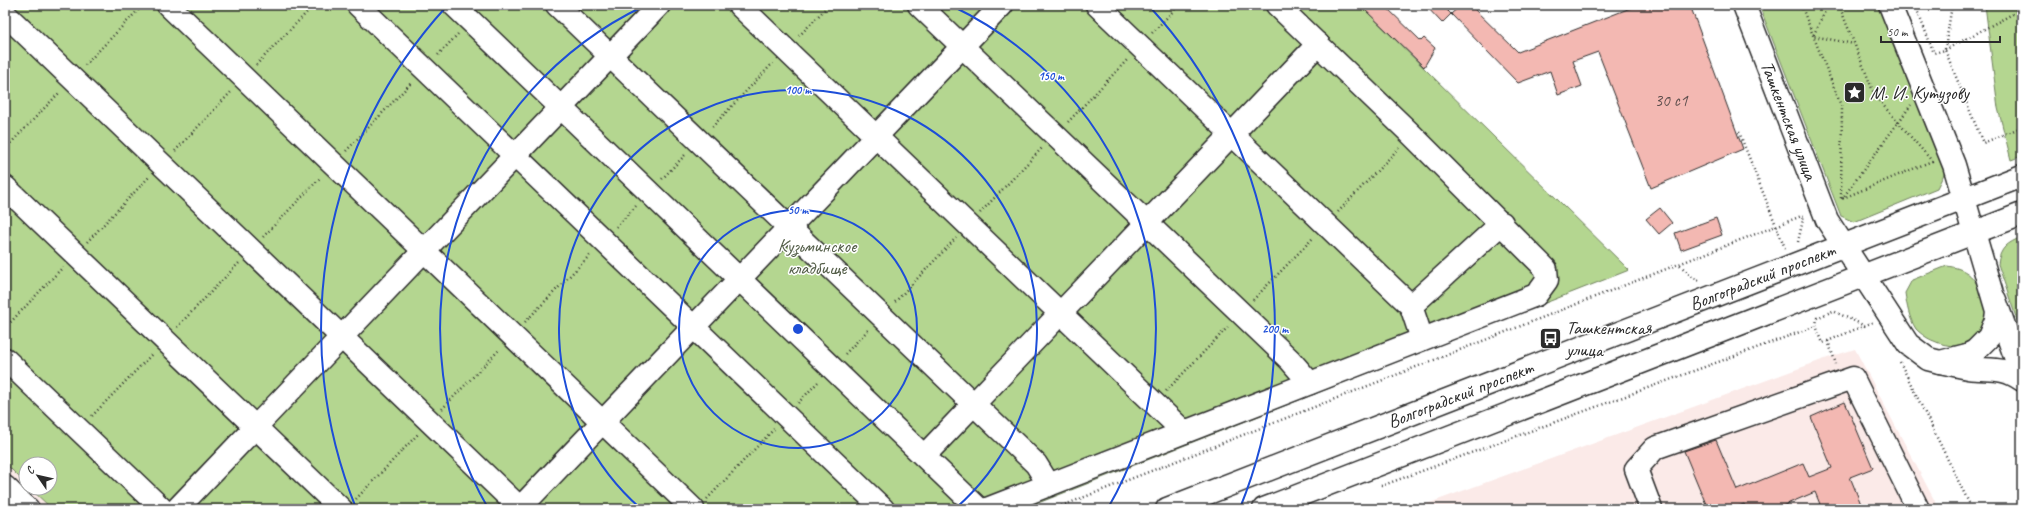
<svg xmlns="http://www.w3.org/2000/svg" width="2027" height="514" viewBox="0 0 2027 514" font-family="Caveat,sans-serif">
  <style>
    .built { fill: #fbeae8 }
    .green { fill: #b4d690; stroke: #70805e }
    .building { fill: #f3b8b2; stroke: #2b2b2b }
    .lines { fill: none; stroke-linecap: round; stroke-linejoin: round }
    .minor-casing { stroke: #2b2b2b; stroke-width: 25 }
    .major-casing { stroke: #2b2b2b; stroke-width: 25 }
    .path { stroke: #2b2b2b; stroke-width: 2.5; stroke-dasharray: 1 3; stroke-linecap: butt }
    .minor { stroke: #fff; stroke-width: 22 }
    .major { stroke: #fff; stroke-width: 22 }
    .ring { fill: none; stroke: #1d4ed8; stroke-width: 2 }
    .labels { text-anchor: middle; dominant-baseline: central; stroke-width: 3; stroke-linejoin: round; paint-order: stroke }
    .number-label { font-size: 17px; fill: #5d4e4d }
    .poi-label { font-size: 19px; fill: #2b2b2b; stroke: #fff; text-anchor: start }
    .street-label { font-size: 19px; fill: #2b2b2b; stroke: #fff }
    .park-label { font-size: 19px; fill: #545e49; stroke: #fff }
    .centre { fill: #1d4ed8; stroke: #fff; stroke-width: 2 }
    .ring-label { font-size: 12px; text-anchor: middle; font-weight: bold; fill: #1d4ed8; stroke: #fff; stroke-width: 3; stroke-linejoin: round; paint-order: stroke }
  </style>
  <rect width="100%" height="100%" fill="#fff"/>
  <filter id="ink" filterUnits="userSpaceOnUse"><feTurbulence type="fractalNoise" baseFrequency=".025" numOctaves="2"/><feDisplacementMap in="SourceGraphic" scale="8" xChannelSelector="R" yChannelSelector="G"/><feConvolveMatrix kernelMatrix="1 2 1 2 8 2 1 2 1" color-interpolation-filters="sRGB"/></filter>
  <g filter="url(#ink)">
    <g class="built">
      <path d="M1855 349 1939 509H1413L1833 356Z"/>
      <path d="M5 463 26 484V488H30L52 509H5Z"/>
    </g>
    <g class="green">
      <path d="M5 5H1360L1629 270 1023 509H52L30 488H50V464H26V484L5 463Z"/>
      <path d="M1759 5H1880L1946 170 1937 188 1854 222 1841 216Z"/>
      <path d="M1985 5H2022V156L2011 160 1998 108Z"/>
      <path d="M2022 237V335L1998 264C2000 248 2007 243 2022 237Z"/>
      <path d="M1947 266C1977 270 1978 287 1987 312 1979 338 1962 354 1934 341 1928 339 1921 334 1916 329 1909 318 1907 306 1905 293L1912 280Z"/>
    </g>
    <g class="building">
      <path d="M1360 5H1384L1421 41 1424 38 1435 48 1424 67Z"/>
      <path d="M1425 5H1442L1451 14 1442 23Z"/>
      <path d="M1461 5H1470L1518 52 1638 5H1690L1743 149 1651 188 1598 52 1573 61 1582 86 1558 95 1550 71 1518 83 1451 14Z"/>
      <path d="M1660 208 1672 223 1659 234 1646 219Z"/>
      <path d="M1716 218 1722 235 1681 250 1675 233Z"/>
      <path d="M1845 402 1873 468 1850 477 1863 509H1822L1815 492 1775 509H1746L1744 504 1732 509H1708L1684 451 1716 440 1737 490 1803 463 1809 477 1832 468 1811 417Z"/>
    </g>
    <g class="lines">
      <defs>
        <g id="minor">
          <path d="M168 5 693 509"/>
          <path d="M358 5 883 509"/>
          <path d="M454 5 979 509"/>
          <path d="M557 5 1036 464 1049 485"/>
          <path d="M739 5 1184 432"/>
          <path d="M919 5 1290 360 1310 383"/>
          <path d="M1097 5 1411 306 1422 339"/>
          <path d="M5 14 521 509"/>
          <path d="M5 187 341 509"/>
          <path d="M1995 300 2022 376"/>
          <path d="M1411 306 1502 223"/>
          <path d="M5 359 162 509"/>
          <path d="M1940 362C1949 364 1959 366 1968 368 1990 371 2002 366 2022 380"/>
          <path d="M924 456 1318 44"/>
          <path d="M5 487 28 509"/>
          <path d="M177 509 659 5"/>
          <path d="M519 509 1002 5"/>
          <path d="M987 509 1536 295 1547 280 1546 269 1412 135 1277 5"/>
          <path d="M1651 509 1636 469 1655 448 1853 378 1918 509"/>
        </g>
        <g id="major">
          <path id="s1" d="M1744 5 1827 220 1908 344 1928 359 1940 362 1967 355 1975 351 1989 337 1996 320 1997 311 1954 165 1890 5"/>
          <path id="s2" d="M1167 509 2022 176"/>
          <path d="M1264 509 2022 214"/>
        </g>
      </defs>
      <use href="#minor" class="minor-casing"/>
      <use href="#major" class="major-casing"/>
      <g class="path">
        <path d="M1801 5 1842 108 1841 199"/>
        <path d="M1828 5 1813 36 1854 44"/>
        <path d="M1839 5 1875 96 1932 161 1841 199"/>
        <path d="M1915 5 1934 53 1945 50 1983 143 2022 127"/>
        <path d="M1152 33 1179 5"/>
        <path d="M799 36 829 5"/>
        <path d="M1945 49 1952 5"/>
        <path d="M1945 50 2022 9"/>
        <path d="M438 55 458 34"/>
        <path d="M85 65 143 5"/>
        <path d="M256 65 314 5"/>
        <path d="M1068 122 1128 59"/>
        <path d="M712 127 773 63"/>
        <path d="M1739 132 1785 248"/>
        <path d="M5 149 60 92"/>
        <path d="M175 151 232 91"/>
        <path d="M346 151 412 82"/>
        <path d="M662 179 686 154"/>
        <path d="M1842 199 1911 105"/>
        <path d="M1338 212 1399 148"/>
        <path d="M980 213 1042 148"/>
        <path d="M616 227 636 206"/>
        <path d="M263 237 321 177"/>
        <path d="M2022 241 2019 242 2022 252"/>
        <path d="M87 242 149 177"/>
        <path d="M1798 242 1804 215"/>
        <path d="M1680 265 1692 277 1700 281"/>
        <path d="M1253 300 1314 237"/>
        <path d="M895 302 956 238"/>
        <path d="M525 322 591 254"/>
        <path d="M1865 326 1833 311 1817 318 1816 326 1823 343 1873 322"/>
        <path d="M177 327 239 263"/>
        <path d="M5 328 63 267"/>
        <path d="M1828 341 1836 364"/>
        <path d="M845 354 869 329"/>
        <path d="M1900 362 1972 509"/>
        <path d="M1166 391 1229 326"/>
        <path d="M798 403 819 381"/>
        <path d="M442 409 500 349"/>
        <path d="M92 416 152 354"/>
        <path d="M1381 486 1816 326"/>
        <path d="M356 499 418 434"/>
        <path d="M707 499 774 429"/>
        <path d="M1054 509 1804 215"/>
      </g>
      <use href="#minor" class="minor"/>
      <use href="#major" class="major"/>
    </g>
  </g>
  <g class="ring">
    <circle cx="798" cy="329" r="119"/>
    <path d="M640 508A239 239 0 1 1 956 508"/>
    <path d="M488 508A358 358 0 0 1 644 6M952 6A358 358 0 0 1 1108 508"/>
    <path d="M356 508A477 477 0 0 1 446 7M1150 7A477 477 0 0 1 1240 508"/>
  </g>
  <defs>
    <symbol id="sight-square" viewBox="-11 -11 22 22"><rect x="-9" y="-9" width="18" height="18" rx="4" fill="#2b2b2b" stroke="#fff"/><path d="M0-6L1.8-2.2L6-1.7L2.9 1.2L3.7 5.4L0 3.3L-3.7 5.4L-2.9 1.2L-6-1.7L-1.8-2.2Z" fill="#fff"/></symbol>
    <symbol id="bus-square" viewBox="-11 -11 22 22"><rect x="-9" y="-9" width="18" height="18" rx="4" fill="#2b2b2b" stroke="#fff"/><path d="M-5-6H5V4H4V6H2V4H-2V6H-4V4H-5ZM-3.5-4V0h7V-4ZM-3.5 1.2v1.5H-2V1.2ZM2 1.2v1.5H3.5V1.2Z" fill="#fff"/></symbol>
  </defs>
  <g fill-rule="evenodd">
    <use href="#sight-square" x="1842" y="80" width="25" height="25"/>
    <use href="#bus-square" x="1538" y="326" width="25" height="25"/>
  </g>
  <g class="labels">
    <g class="number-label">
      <text x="1671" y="100">30 с1</text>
    </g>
    <g class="poi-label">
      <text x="1870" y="93">М. И. Кутузову</text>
      <text x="1566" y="328">Ташкентская<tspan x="1566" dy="22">улица</tspan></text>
    </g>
    <g class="street-label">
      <text stroke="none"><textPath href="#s1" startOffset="124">Ташкентская улица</textPath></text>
      <text stroke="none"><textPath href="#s2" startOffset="639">Волгоградский проспект</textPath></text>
      <text stroke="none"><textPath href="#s2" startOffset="315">Волгоградский проспект</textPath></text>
    </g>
    <g class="park-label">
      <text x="817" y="246">Кузьминское<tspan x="817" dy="22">кладбище</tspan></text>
    </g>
  </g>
  <circle cx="798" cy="329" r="6" class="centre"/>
  <g class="ring-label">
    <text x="1051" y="80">150 m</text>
    <text x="798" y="94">100 m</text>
    <text x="798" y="214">50 m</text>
    <text x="1275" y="333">200 m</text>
  </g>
  <rect width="2027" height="514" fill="none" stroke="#fff" stroke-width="20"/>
  <rect x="10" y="10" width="2007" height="494" fill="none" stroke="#2b2b2b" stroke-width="1.5" filter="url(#ink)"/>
  <g transform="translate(38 476) rotate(304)"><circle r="19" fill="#ffffff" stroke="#aaaaaa"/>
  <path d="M0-3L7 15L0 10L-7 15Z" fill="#2b2b2b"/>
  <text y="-6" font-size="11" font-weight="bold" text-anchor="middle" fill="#2b2b2b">С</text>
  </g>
  <path d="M1881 36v6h119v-6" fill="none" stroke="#2b2b2b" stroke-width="2"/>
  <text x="1887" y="36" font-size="12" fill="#2b2b2b" stroke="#ffffff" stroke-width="3" paint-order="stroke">50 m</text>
</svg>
